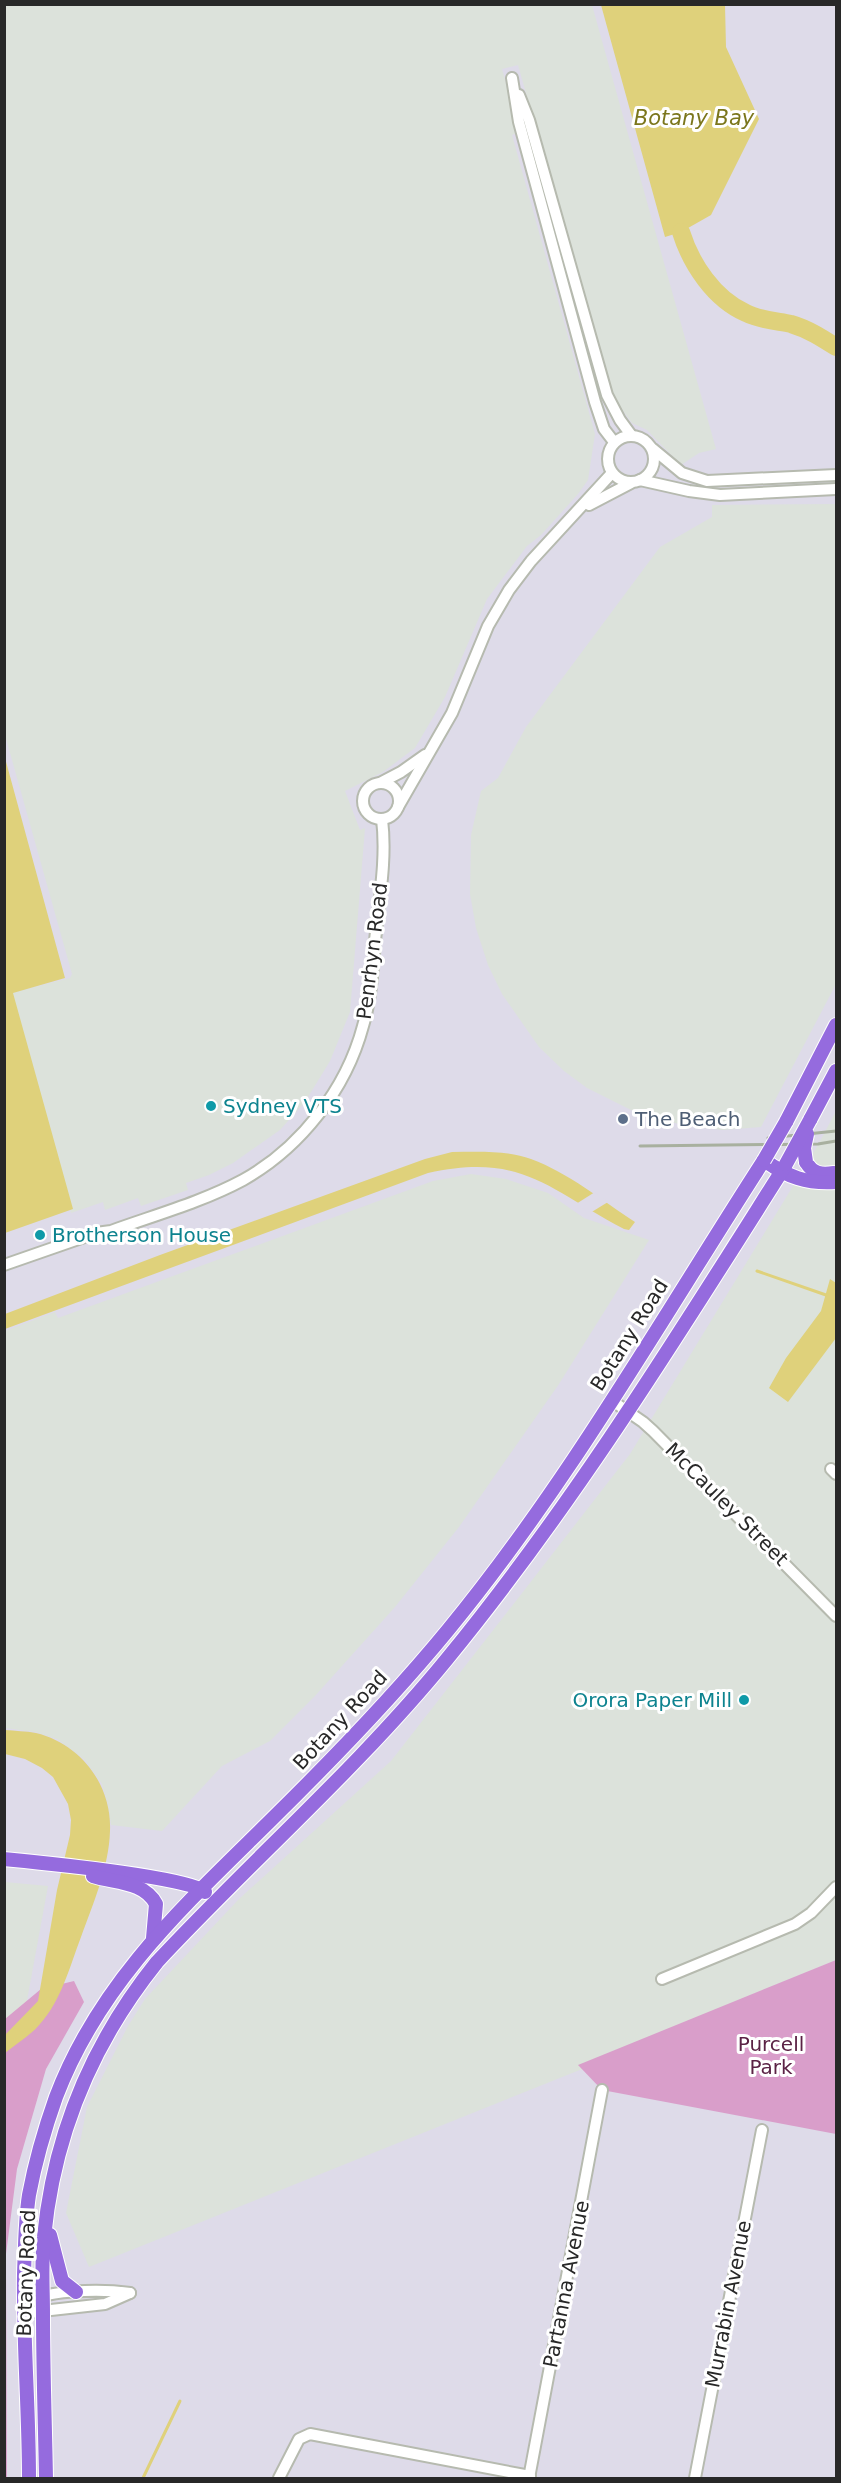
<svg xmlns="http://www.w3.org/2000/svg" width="841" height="2483" viewBox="0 0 841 2483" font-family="'DejaVu Sans',sans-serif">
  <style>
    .industrial { fill: #dce2db }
    .green { fill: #d99eca }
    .water { fill: #dfd17b }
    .pier { fill: #dedbe9 }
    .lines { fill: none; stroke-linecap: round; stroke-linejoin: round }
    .stream { stroke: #dfd17b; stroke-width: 3 }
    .river { stroke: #dfd17b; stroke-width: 18 }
    .minor-casing { stroke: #b6baaf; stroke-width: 14 }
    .major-casing { stroke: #fff; stroke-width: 16 }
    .minor { stroke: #fff; stroke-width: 10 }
    .major { stroke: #956bde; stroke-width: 14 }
    .rail { stroke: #a8b09f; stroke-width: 3 }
    .major-bridge-casing { stroke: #fff; stroke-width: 16; stroke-linecap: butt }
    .major-bridge { stroke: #956bde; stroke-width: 14 }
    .culture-dot { fill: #0f9aa8; stroke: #fff; stroke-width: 2 }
    .service-dot { fill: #5c6f8a; stroke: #fff; stroke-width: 2 }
    .labels { text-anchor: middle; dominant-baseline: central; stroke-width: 6; stroke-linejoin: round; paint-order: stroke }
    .street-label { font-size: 20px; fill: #282828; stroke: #fff }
    .culture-label { font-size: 20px; fill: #0d838f; stroke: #fff; text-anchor: start }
    .service-label { font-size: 20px; fill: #4e5e75; stroke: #fff; text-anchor: start }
    .park-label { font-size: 20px; fill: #5b2245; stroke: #fff }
    .water-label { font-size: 21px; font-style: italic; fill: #7b761c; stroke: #fff }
  </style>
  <rect width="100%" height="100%" fill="#dedbe9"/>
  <g class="industrial">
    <path d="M4 5H592L716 449 699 453 681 465 647 430 632 423 612 396 518 65 502 69 520 132 512 135 595 434 588 480 578 494 541 535 527 546 487 599 445 697 415 748 383 772 345 791 360 830 365 828 350 1012 330 1061 305 1102 280 1130 233 1163 209 1175 186 1183 188 1190 141 1206 138 1198 105 1210 103 1202 71 1213 11 993 70 978 72 974 5 735Z"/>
    <path d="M836 504V984L761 1127 723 1130 686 1126 635 1112 587 1088 564 1071 539 1047 502 994 488 965 476 928 470 894 471 835 481 791 498 778 526 727 660 547 712 517V505Z"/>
    <path d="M836 1111V1960L743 1998 727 2011 89 2267 66 2213 87 2107 128 2026 145 1999 239 1899 391 1761 512 1606 630 1454 818 1145Z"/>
    <path d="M471 1174 506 1179 548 1193 584 1218 649 1240 559 1384 459 1527 395 1607 315 1696 270 1741 222 1766 162 1831 111 1825 108 1805 102 1784 84 1759 57 1739 35 1732 5 1728V1331L55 1312 58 1318 433 1181Z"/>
    <path d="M5 1882 48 1886 19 2044 5 2056Z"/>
  </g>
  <g class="green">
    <path d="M836 1960V2134L602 2090 578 2065Z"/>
    <path d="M74 1981 84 2002 46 2069 17 2169 6 2254 7 2478H5V2019L41 1989Z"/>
  </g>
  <g class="water">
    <path d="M601 5H725L726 47 759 119 711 215 681 232 665 237Z"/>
    <path d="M5 758 65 978 13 993 73 1209 5 1233Z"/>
    <path d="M452 1152C477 1152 507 1150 531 1159 569 1173 601 1200 635 1222L629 1230 624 1229C548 1189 522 1152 428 1173L5 1329V1314L160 1255 425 1159Z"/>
    <path d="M830 1279 836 1283V1338L788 1402 769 1388 786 1358 821 1311Z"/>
    <path d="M5 1730C15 1731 26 1731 36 1733 81 1744 112 1785 110 1831 109 1867 93 1904 81 1937 70 1966 61 2001 40 2024 31 2035 16 2044 5 2053V2035L38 2001 57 1890 70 1835 71 1820 68 1804 53 1777 42 1768 25 1759 5 1754Z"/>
  </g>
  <path class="pier" d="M595 1192 608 1202 590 1213 576 1204Z"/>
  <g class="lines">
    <g class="stream">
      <path d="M757 1271 826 1295"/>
      <path d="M143 2478 180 2401"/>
    </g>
    <path class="river" d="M681 232C691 264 714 299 746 313 760 320 776 321 791 324 808 329 822 338 836 347"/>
    <defs>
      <g id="minor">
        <path d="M512 78 519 122 595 402 604 429 614 442"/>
        <path d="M519 95 529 120 607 395 620 420 631 435"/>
        <circle cx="631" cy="459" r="23"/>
        <path d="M653 449 682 473 707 481 836 475"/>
        <path d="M640 480 689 491 720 495 836 489"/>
        <path d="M589 505 631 483"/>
        <path d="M380 783 401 772 425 755"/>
        <circle cx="381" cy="801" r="18"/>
        <path d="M398 807 452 713 488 626 509 590 531 561 612 473"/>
        <path d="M4 1265 96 1233 111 1231C155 1215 202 1202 243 1180 300 1148 346 1090 363 1026 371 999 373 969 375 941 379 900 387 859 382 819"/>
        <path d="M611 1400 643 1422 653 1431 836 1616"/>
        <path d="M831 1469 836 1474"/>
        <path d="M662 1979 795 1924 811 1913 836 1887"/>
        <path d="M24 2309C33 2287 109 2290 130 2293"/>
        <path d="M24 2313 105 2304 130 2293"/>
        <path d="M279 2478 299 2439 310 2434 530 2476"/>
        <path d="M529 2478 602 2090"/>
        <path d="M695 2478 762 2130"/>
      </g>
      <g id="major">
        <path d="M810 1120 836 1071"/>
        <path d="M786 1122 836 1025"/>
        <path d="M806 1162C813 1174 821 1175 834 1173"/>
        <path d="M4 1859C34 1862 192 1877 205 1892"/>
        <path d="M93 1876C115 1883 144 1881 156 1904L153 1938"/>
        <path d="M50 2235 62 2281 76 2292"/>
        <path d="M29 2478C29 2410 23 2342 24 2274 25 2248 25 2221 29 2195 35 2163 45 2128 56 2097 100 1981 186 1904 271 1820 333 1759 393 1697 448 1630 568 1484 662 1318 764 1160 787 1177 807 1184 836 1182"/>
        <path d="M46 2478C45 2424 43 2369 43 2314 43 2289 41 2262 44 2237 54 2134 92 2043 157 1962 252 1860 358 1768 447 1659 574 1504 678 1335 785 1166"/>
      </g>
    </defs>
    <use href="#minor" class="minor-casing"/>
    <use href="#major" class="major-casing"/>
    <use href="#minor" class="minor"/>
    <use href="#major" class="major"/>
    <g class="rail">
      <path d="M768 1138 836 1131"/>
      <path d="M640 1146 818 1144 836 1141"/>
    </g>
    <defs>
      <g id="major-bridge">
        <path d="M764 1160 786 1122"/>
        <path d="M806 1162 804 1148 807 1134"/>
        <path d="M786 1164 810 1120"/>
      </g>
    </defs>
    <use href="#major-bridge" class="major-bridge-casing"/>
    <use href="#major-bridge" class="major-bridge"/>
  </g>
  <g class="culture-dot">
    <circle cx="211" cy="1106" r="6"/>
    <circle cx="40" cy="1235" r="6"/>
    <circle cx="744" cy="1700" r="6"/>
  </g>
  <circle class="service-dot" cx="623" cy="1119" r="6"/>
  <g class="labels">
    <g class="street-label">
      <text transform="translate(372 951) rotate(-83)">Penrhyn Road</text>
      <text transform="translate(629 1335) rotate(-58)">Botany Road</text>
      <text transform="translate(727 1504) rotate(45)">McCauley Street</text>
      <text transform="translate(340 1720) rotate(-47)">Botany Road</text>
      <text transform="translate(26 2273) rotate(-88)">Botany Road</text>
      <text transform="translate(566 2284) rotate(-79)">Partanna Avenue</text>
      <text transform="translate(728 2304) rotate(-79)">Murrabin Avenue</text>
    </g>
    <g class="culture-label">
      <text x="223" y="1106">Sydney VTS</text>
      <text x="52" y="1235">Brotherson House</text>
      <text x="732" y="1700" text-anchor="end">Orora Paper Mill</text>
    </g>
    <g class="service-label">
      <text x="635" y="1119">The Beach</text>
    </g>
    <g class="park-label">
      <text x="771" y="2044">Purcell<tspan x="771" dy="23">Park</tspan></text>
    </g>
    <g class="water-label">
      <text x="694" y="118">Botany Bay</text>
    </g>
  </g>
  <rect width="841" height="2483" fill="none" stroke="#282828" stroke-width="12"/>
</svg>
